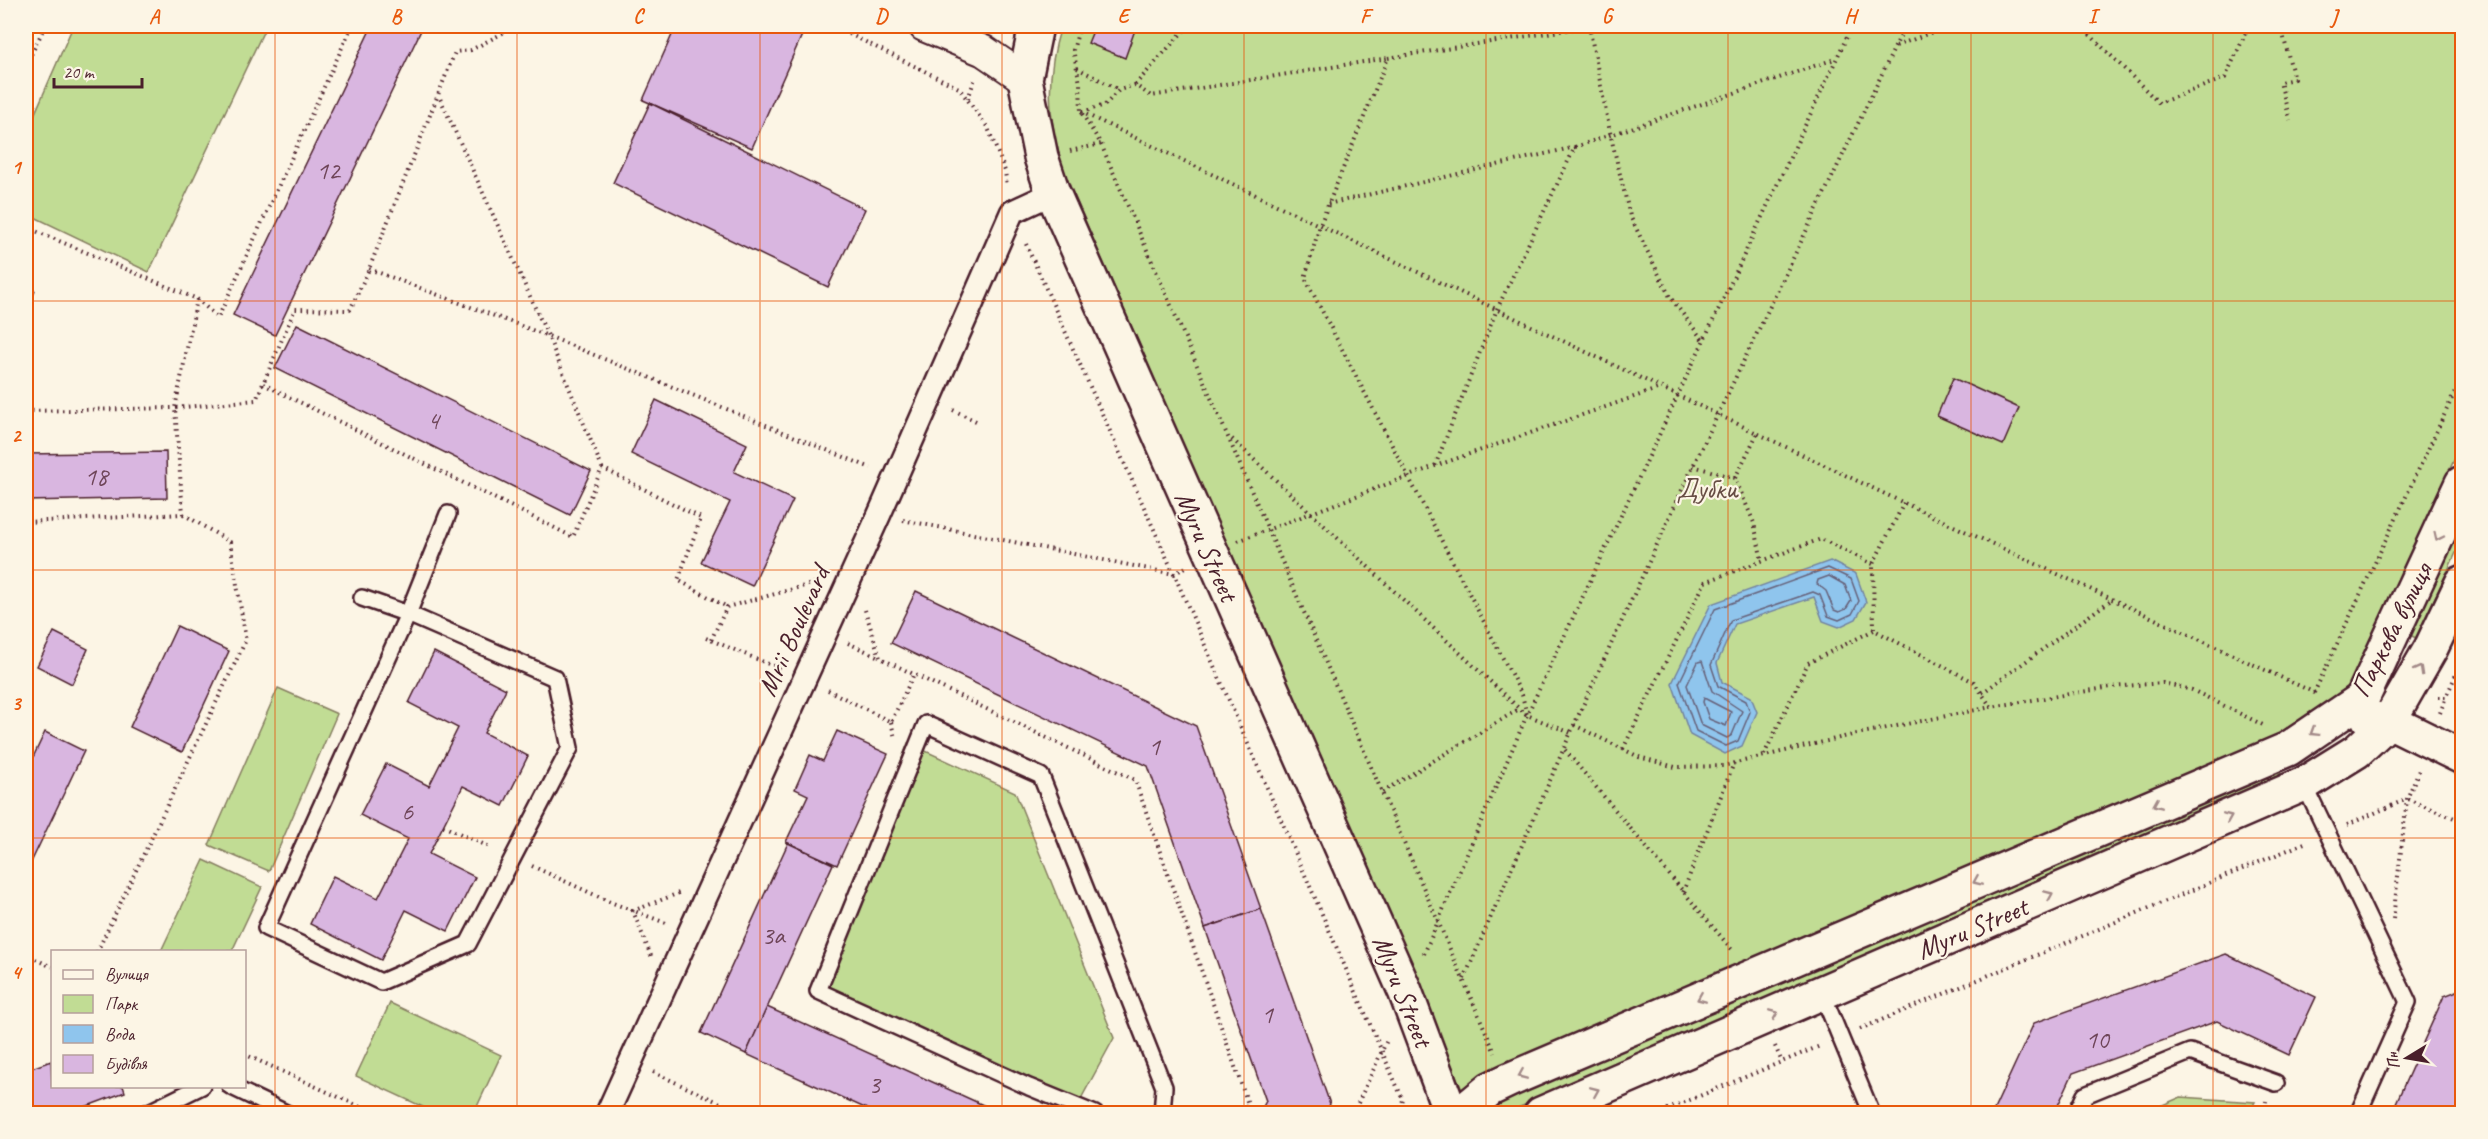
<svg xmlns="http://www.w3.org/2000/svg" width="2488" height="1139" viewBox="0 0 2488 1139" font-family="Caveat,sans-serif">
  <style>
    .green { fill: #c1dc94; stroke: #867e60; stroke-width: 1.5 }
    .water { fill: #8fc5ed; stroke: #73839f; stroke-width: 1.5 }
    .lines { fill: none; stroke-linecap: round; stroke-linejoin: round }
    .shore { stroke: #666179; stroke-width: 1.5 }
    .building { fill: #d9b6e0; stroke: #4a1f2b; stroke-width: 1.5 }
    .service-casing { stroke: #4a1f2b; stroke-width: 20 }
    .pedestrian-casing { stroke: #4a1f2b; stroke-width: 27 }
    .minor-casing { stroke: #4a1f2b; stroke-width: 34 }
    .tertiary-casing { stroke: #4a1f2b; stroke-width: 38 }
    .path { stroke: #4a1f2b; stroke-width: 4; stroke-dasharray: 1.5 4.5; stroke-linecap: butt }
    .service { stroke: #fcf5e5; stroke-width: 15 }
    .pedestrian { stroke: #fcf5e5; stroke-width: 22 }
    .minor { stroke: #fcf5e5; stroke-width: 30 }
    .tertiary { stroke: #fcf5e5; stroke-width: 33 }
    .oneway { stroke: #a38a88 }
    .grid { fill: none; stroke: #e8590c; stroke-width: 1.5; stroke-opacity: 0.55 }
    .labels { text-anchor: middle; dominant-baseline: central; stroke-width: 4.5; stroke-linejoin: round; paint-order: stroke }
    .number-label { font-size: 26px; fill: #6e4558 }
    .park-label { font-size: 28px; fill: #684e45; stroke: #fcf5e5 }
    .street-label { font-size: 28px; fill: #4a1f2b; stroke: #fcf5e5 }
    .neatline { fill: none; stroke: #e8590c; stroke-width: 2 }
    .grid-label { font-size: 20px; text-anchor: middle; font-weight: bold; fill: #e8590c }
  </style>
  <rect width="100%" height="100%" fill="#fcf5e5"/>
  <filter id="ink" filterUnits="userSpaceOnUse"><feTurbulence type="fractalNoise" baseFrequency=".0167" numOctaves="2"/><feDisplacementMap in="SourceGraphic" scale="12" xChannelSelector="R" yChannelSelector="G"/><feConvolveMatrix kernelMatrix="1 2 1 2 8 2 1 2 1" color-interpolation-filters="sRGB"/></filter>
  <g filter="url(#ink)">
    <g class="green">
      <path d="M73 26H266L149 272 26 213V134Z"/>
      <path d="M1061 26H2462V443L2349 685 2309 721 1464 1095 1410 963 1063 170C1048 117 1045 79 1061 26Z"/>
      <path d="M2462 509V540L2416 638 2405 633Z"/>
      <path d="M278 688 337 714 269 871 209 845Z"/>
      <path d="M908 743 1015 792 1114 1038 1077 1106 812 992Z"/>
      <path d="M2277 765 2282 778 1506 1113H1492L1488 1106Z"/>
      <path d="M204 860 262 887 232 951H161Z"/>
      <path d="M390 1003 501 1055 474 1113H436L356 1076Z"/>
      <path d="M2181 1097 2255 1102 2249 1113H2144Z"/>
    </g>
    <path class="water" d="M1830 561 1856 574 1866 602 1856 619 1839 627 1823 621 1814 597 1735 624 1717 663 1722 682 1751 697 1757 712 1742 746 1725 754 1690 735 1672 683 1711 604Z"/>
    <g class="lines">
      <g class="shore">
        <path d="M1828 568 1851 579 1859 601 1852 614 1839 620 1828 616 1820 595 1813 592 1731 620 1711 665 1718 686 1746 701 1750 712 1738 741 1726 746 1696 731 1679 683 1715 609Z"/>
        <path d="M1829 576 1845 585 1851 601 1846 609 1839 612 1834 610 1826 591 1817 584 1818 580Z"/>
        <path d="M1702 661 1712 691 1742 711 1732 735 1727 738 1701 725 1687 685 1698 662Z"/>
        <path d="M1704 698 1731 712 1726 726 1709 719 1703 702Z"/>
      </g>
    </g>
    <g class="building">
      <path d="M26 26H32L26 40Z"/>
      <path d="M372 26H423L275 335 233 315Z"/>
      <path d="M676 26H806L752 148 643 100Z"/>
      <path d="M1095 26 1136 27 1125 58 1088 43Z"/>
      <path d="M650 103 865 209 828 287 613 183Z"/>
      <path d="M26 286 35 291 26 310Z"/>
      <path d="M297 324 591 471 570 515 275 368Z"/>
      <path d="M1953 378 2019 408 2003 445 1937 416Z"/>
      <path d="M656 400 747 444 734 472 793 500 752 586 701 562 730 502 631 454Z"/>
      <path d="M166 452 167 498 26 501V454Z"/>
      <path d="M916 591 1196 726 1261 909 1205 928 1148 766 891 643Z"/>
      <path d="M177 626 229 651 182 752 130 727Z"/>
      <path d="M54 632 88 649 72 684 37 666Z"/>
      <path d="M434 652 506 689 484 733 528 756 503 806 463 786 429 854 475 877 448 931 406 910 381 960 310 924 333 876 378 898 408 839 360 815 386 764 429 786 458 728 409 703Z"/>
      <path d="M837 731 888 754 837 865 786 842 808 795 795 789 810 755 823 761Z"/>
      <path d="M45 732 84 751 26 873V772Z"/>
      <path d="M788 843 833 864 746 1054 701 1033Z"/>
      <path d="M1261 909 1330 1104 1325 1114H1259L1266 1101 1205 928Z"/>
      <path d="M2226 954 2316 997 2289 1055 2217 1021 2073 1073 2054 1114H1992L2034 1023Z"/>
      <path d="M2462 989V1097L2455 1114H2391L2444 996Z"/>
      <path d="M767 1007 1003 1114H878L746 1054Z"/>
      <path d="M51 1061 52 1086H123L125 1092 66 1114H36L26 1084V1070Z"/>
    </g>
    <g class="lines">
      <defs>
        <g id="service">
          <path d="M362 598 408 614 555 678 570 748 468 944 381 982 266 928 408 614 448 514"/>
          <path d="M2304 784 2408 1002 2358 1114"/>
          <path d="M1822 993 1872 1114"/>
          <path d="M230 1086 288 1114"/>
          <path d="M145 1114 202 1086"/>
          <path d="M1095 1114 1029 1087 818 991 926 724 1041 776 1164 1087 1162 1114"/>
          <path d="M2076 1114 2085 1095 2190 1052 2276 1083"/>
        </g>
        <path id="pedestrian" d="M607 1114 879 515 1012 212 1053 193"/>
        <path id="minor" d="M924 26 984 51 1025 79"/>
        <g id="tertiary">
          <path d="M1036 26 1025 79 1041 157 1053 193 1405 991 1451 1114"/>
          <path d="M2368 718 2389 721 2462 757"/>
          <path d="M1460 1114 1490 1089 1509 1080 2288 749 2362 699 2462 483"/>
          <path d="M1541 1114 2304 784 2357 751 2389 721 2431 648 2462 583"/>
        </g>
      </defs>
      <use href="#service" class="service-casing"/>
      <use href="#pedestrian" class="pedestrian-casing"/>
      <use href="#minor" class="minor-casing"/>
      <use href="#tertiary" class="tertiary-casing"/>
      <g class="path">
        <path d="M833 26 959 88 988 128 1005 171 1007 186"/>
        <path d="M1080 26 1073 50 1080 83 1081 112 1101 144 1495 1053"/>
        <path d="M1589 26 1611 137 1630 216 1670 297 1702 339"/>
        <path d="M2081 26 2159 103 2225 78 2249 26"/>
        <path d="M2281 26 2294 79 2280 82 2290 120"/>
        <path d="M1896 46 1948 26"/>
        <path d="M1388 58 1592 26"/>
        <path d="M26 65 45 26"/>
        <path d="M1077 68 1119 90"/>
        <path d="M1135 85 1188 26"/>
        <path d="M968 99 975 78"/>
        <path d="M1081 112 1904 503 2315 693"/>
        <path d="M1082 112 1105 105 1119 90 1135 85 1151 96 1388 58 1320 225 1305 278 1522 695 1527 715 1571 733"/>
        <path d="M1575 147 1835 59"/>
        <path d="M1070 151 1101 144"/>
        <path d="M1328 204 1575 147 1497 309 1435 466"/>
        <path d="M26 227 197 299 175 408 183 514 26 522"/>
        <path d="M1026 244 1174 574 1403 1100 1399 1114"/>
        <path d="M369 269 548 336 871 468"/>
        <path d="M197 299 218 318 352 26"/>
        <path d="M263 384 573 537 602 468 548 336 439 96"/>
        <path d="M953 410 978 422"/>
        <path d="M26 411 175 408 256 400 295 309 350 310 369 269 455 52 471 50 516 26"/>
        <path d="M1232 439 1526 715"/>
        <path d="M1693 466 1735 478 1754 523 1762 561"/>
        <path d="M602 468 701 518 678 580 727 607"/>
        <path d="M1735 478 1758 432"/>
        <path d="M1904 503 1873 564 1874 630 1974 682 1991 707 2111 687 2163 683 2192 690 2265 726"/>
        <path d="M903 520 1174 574 1186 567"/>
        <path d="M1238 541 1435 466 1660 388"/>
        <path d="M865 610 880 658 1135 780 1248 1104 1243 1114"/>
        <path d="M706 638 783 670"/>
        <path d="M711 640 727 607 819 582"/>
        <path d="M848 643 879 657"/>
        <path d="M828 690 891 722 914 674"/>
        <path d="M1982 693 2111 600"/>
        <path d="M2314 693 2462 377"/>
        <path d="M2438 697H2446L2462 661"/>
        <path d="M2440 713 2446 697"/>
        <path d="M891 722 895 738"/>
        <path d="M1574 725 1639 757 1675 767 1723 766 1852 735 1991 707"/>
        <path d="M1623 749 1705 582 1821 539 1873 564"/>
        <path d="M1565 750 1733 951"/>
        <path d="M1764 755 1808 663 1874 630"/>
        <path d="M1382 792 1519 709"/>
        <path d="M2347 825 2407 799 2462 821"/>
        <path d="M443 826 492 848"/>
        <path d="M532 866 610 902 666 923"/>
        <path d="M1683 892 1734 763"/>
        <path d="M2393 919 2407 799 2419 770"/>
        <path d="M97 952 246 640 230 542 183 514"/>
        <path d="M1424 954 1527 715 1852 26"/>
        <path d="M651 956 633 911 679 893"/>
        <path d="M26 969 31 957 52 967"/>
        <path d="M1464 979 1574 725 1693 466 1905 26"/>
        <path d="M1860 1029 2307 842"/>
        <path d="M1775 1046 1782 1062"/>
        <path d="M244 1054 376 1114"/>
        <path d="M653 1072 744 1114"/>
        <path d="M1353 1114 1388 1038"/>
        <path d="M1656 1114 1820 1046"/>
        <path d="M2264 1114 2266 1101"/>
      </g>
      <use href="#service" class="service"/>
      <use href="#pedestrian" class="pedestrian"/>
      <use href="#minor" class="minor"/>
      <use href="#tertiary" class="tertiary"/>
    </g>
    <defs><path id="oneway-chevron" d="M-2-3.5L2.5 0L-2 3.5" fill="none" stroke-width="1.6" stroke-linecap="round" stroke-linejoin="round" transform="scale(1.5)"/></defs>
    <g class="oneway">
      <use href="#oneway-chevron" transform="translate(2438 537) rotate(115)"/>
      <use href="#oneway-chevron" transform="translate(2419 670) rotate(-61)"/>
      <use href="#oneway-chevron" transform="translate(2314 732) rotate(148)"/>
      <use href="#oneway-chevron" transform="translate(2157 804) rotate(157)"/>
      <use href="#oneway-chevron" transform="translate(2228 817) rotate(-23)"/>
      <use href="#oneway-chevron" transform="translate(1977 881) rotate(157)"/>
      <use href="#oneway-chevron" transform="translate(2049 895) rotate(-23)"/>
      <use href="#oneway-chevron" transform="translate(1701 998) rotate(157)"/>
      <use href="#oneway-chevron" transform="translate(1774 1014) rotate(-23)"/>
      <use href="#oneway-chevron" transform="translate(1522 1075) rotate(157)"/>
      <use href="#oneway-chevron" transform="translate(1595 1091) rotate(-23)"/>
    </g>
  </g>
  <path class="grid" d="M275 26V1114M517 26V1114M760 26V1114M1002 26V1114M1244 26V1114M1486 26V1114M1728 26V1114M1971 26V1114M2213 26V1114M26 301H2462M26 570H2462M26 838H2462"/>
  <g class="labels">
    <g class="number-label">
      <text x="328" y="170">12</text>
      <text x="433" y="420">4</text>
      <text x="96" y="476">18</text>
      <text x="1154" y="746">1</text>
      <text x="407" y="811">6</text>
      <text x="773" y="935">3а</text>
      <text x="1267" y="1014">1</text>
      <text x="2097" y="1039">10</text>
      <text x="874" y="1084">3</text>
    </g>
    <g class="park-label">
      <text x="1707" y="488">Дубки</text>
    </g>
    <g class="street-label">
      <text transform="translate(1207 546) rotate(66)">Myru Street</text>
      <text transform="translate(2391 630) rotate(-63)">Паркова вулиця</text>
      <text transform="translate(793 631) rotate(-66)">Mrii Boulevard</text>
      <text transform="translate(1972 928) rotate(-23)">Myru Street</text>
      <text transform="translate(1403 991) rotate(68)">Myru Street</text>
    </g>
  </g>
  <rect width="2488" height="1139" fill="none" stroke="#fcf5e5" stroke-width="66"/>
  <rect x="51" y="950" width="195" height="138" fill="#fcf5e5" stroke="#b59f9b" stroke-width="1.5"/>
  <rect x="63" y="970" width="30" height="9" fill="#fcf5e5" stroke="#b59f9b" stroke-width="1.5"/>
  <text x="105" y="980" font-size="18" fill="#4a1f2b">Вулиця</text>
  <rect x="63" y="995" width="30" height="18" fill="#c1dc94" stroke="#b59f9b" stroke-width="1.5"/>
  <text x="105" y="1010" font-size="18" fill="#4a1f2b">Парк</text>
  <rect x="63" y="1025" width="30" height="18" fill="#8fc5ed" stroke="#b59f9b" stroke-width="1.5"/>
  <text x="105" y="1040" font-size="18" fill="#4a1f2b">Вода</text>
  <rect x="63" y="1055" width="30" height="18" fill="#d9b6e0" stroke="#b59f9b" stroke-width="1.5"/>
  <text x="105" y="1070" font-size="18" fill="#4a1f2b">Будівля</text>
  <g transform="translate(2407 1058) rotate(259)" stroke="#fcf5e5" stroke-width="4.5" paint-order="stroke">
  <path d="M0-4.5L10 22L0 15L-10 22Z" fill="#4a1f2b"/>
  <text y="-9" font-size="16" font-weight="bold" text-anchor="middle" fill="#4a1f2b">Пн</text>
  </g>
  <path d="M54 78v9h88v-9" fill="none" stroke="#4a1f2b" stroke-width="3"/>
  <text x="63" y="78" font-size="18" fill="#4a1f2b" stroke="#fcf5e5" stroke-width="4.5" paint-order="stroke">20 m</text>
  <rect x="33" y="33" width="2422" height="1073" class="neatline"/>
  <g class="grid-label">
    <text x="154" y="23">A</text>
    <text x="396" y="23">B</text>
    <text x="638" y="23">C</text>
    <text x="881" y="23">D</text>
    <text x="1123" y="23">E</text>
    <text x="1365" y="23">F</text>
    <text x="1607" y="23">G</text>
    <text x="1850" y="23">H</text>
    <text x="2092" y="23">I</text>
    <text x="2334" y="23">J</text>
    <text x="16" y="174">1</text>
    <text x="16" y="442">2</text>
    <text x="16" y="710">3</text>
    <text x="16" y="979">4</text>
  </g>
</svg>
